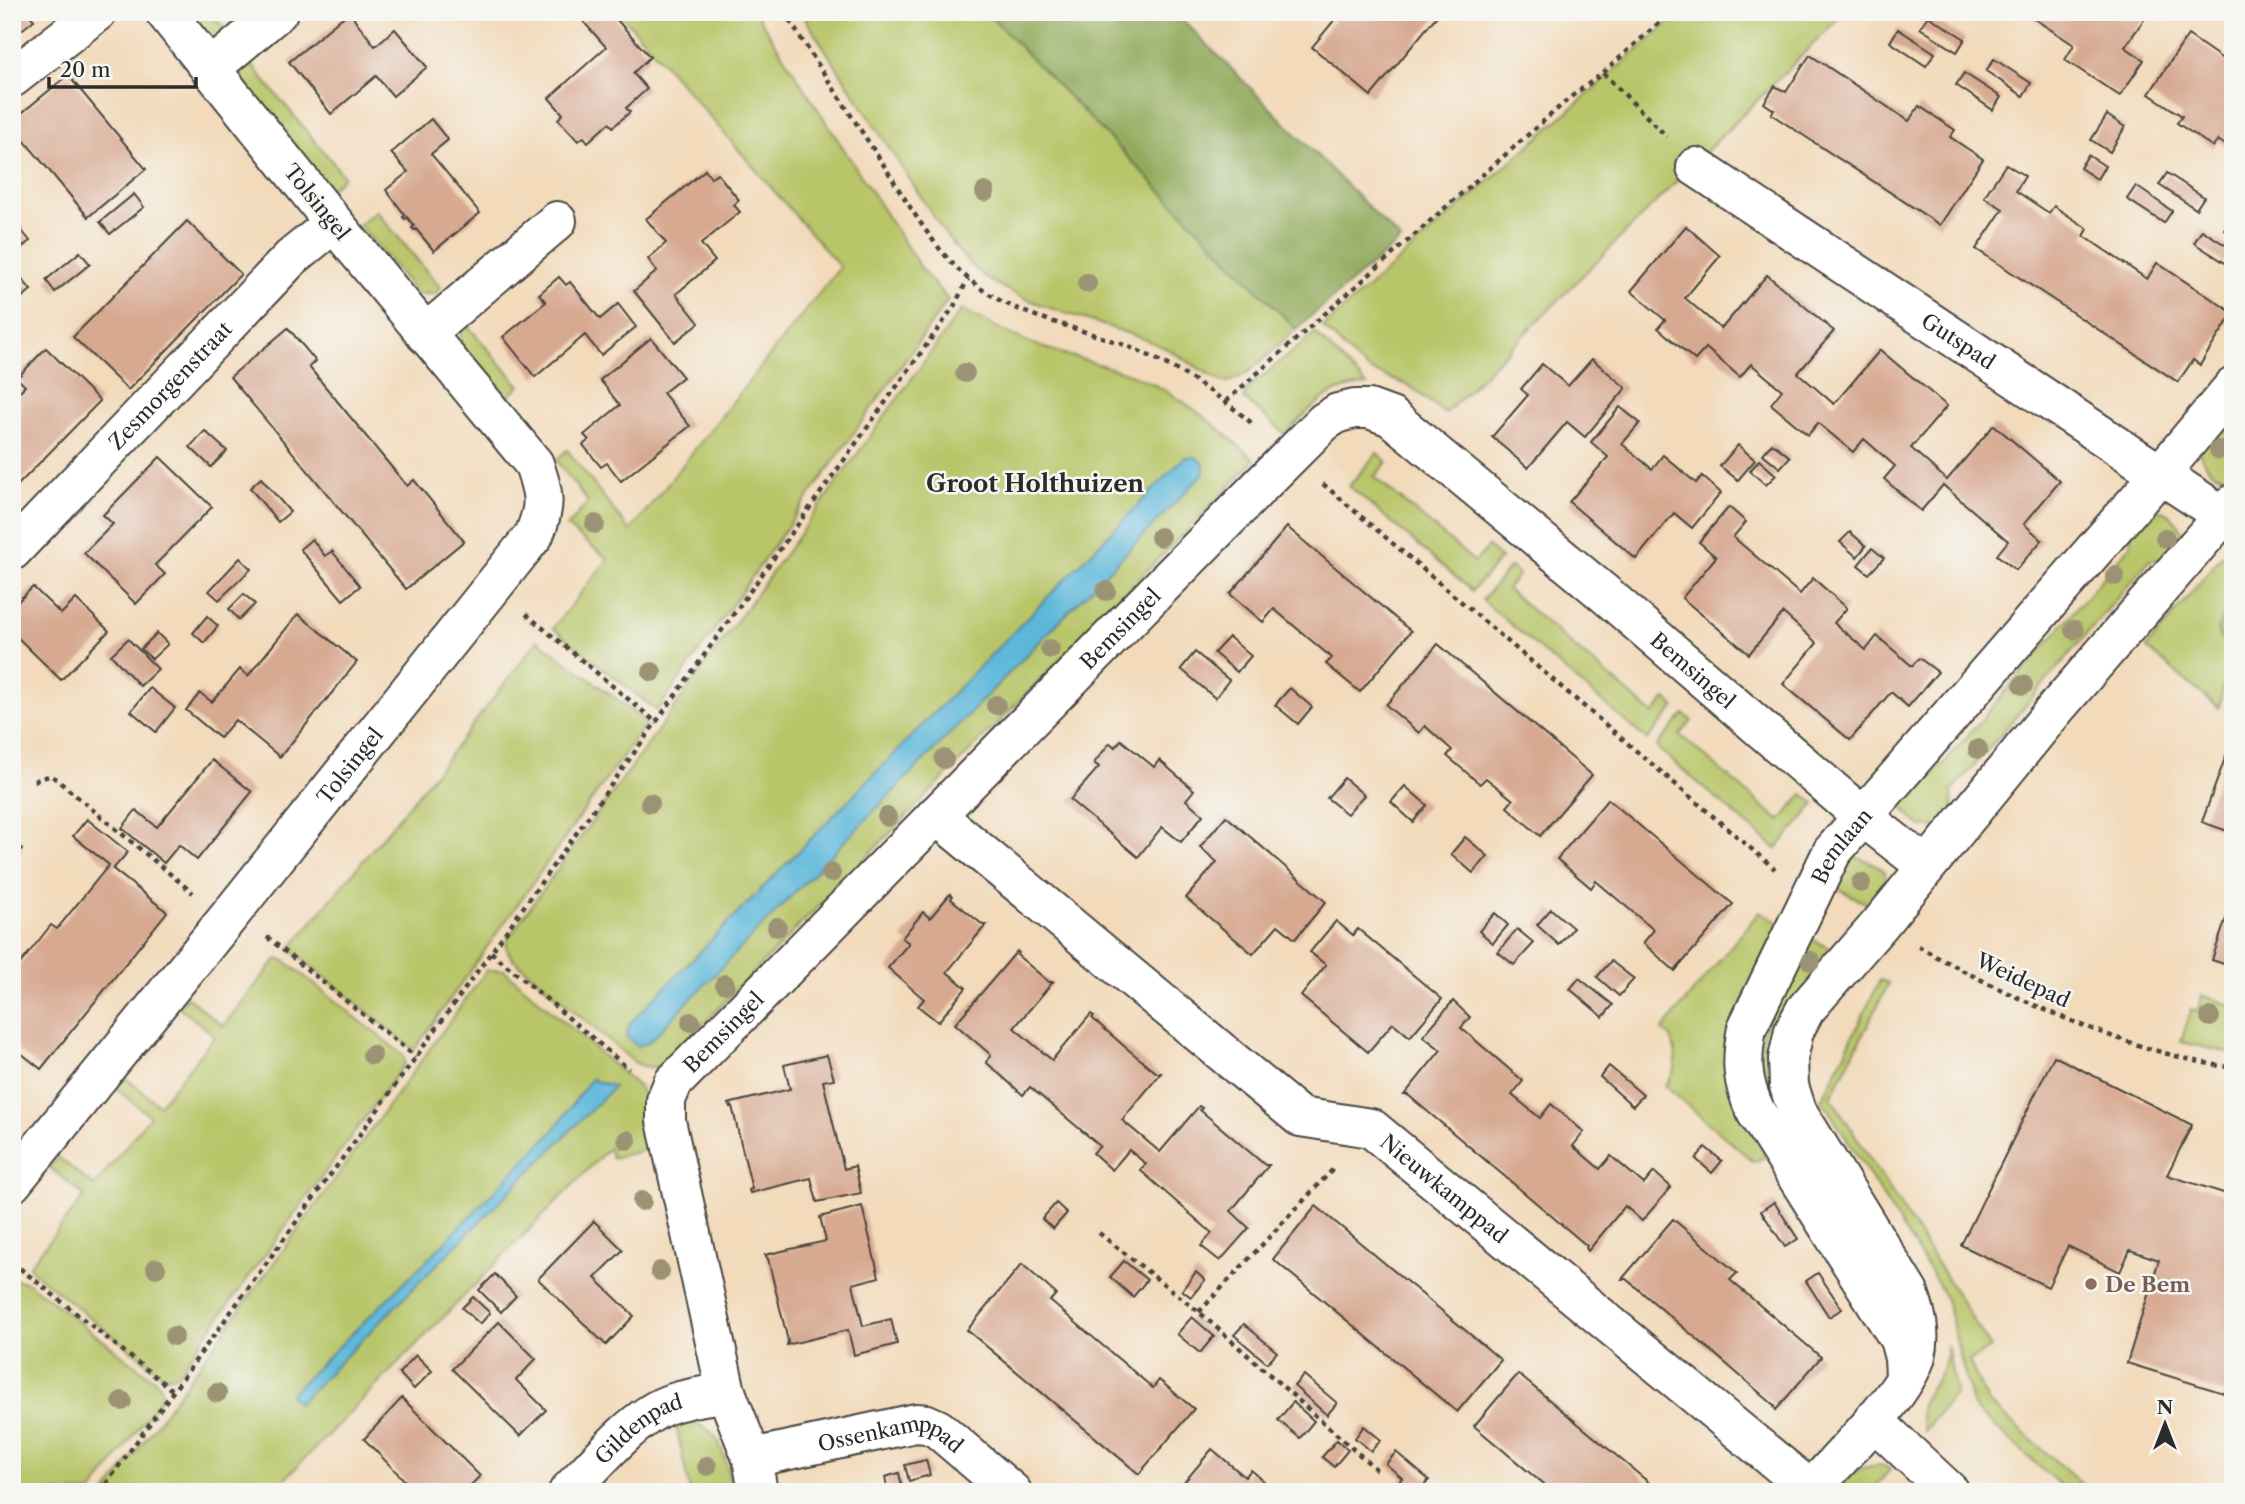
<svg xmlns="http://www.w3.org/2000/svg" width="2245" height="1504" viewBox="0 0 2245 1504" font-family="'Libre Caslon Text',serif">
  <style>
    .green { fill: #b8c567; stroke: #727849; stroke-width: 2 }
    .forest { fill: #92aa5c; stroke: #5e6a44; stroke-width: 2 }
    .water { fill: #5cb7da; stroke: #447182; stroke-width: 2 }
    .building { fill: #d7a991 }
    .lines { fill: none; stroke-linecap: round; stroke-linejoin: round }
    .street-casing { stroke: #494540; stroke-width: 42 }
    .path { stroke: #494540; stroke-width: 4.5; stroke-dasharray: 5 5; stroke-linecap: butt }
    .street { stroke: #fff; stroke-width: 38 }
    .tree { fill: #9c9375 }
    .education-dot { fill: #8d6e63; stroke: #f6f6f2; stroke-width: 2.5 }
    .labels { text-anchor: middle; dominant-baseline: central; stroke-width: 5; stroke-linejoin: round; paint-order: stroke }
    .street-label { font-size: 21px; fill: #2b2b2b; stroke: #f6f6f2 }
    .education-label { font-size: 21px; font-weight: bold; fill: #785e54; stroke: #f6f6f2; text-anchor: start }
    .quarter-label { font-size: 24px; font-weight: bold; fill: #2b2b2b; stroke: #f6f6f2 }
  </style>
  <rect width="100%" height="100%" fill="#f6f6f2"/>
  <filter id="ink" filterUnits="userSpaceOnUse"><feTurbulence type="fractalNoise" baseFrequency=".0143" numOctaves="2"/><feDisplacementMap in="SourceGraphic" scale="14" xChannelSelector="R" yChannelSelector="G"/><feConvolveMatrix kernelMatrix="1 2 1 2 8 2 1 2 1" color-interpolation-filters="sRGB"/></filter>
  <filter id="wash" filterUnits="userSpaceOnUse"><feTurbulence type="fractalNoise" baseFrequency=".00686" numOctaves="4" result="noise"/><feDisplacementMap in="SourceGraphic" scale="28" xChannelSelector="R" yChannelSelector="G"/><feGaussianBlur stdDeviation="1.57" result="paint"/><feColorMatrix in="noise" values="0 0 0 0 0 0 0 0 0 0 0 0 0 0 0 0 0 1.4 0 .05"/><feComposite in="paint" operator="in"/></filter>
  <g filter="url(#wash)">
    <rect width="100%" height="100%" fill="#f2daba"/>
    <g class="green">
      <path d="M184 12H211L225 29 217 37 202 35Z"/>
      <path d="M619 12H755L922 270 948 300 657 711 553 628 608 559 567 527 588 502 556 460 567 450 630 531 840 267Z"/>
      <path d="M801 12H986L1296 329C1281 342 1243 384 1224 382 1217 381 1176 353 1165 348 1109 322 1044 313 991 281 971 268 957 250 943 231Z"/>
      <path d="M1681 12H1845L1445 414 1410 386 1371 371 1358 362 1323 327Z"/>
      <path d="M251 64 344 176 330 190 241 81 242 71Z"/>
      <path d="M376 211 441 288 435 294H417L359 225Z"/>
      <path d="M962 309C987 323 1012 336 1039 346 1071 358 1105 364 1137 377 1182 395 1219 428 1255 460L665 1063C653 1070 646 1068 634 1062L511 957 506 947 508 938Z"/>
      <path d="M466 324 520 386 507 398 461 346 460 328Z"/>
      <path d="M1315 333 1367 385C1326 387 1312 408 1285 434L1244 399 1246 390Z"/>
      <path d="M2233 425V477C2216 478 2203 466 2199 450L2207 434 2227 431Z"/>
      <path d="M1377 453 1387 462 1374 477 1475 562 1488 547 1501 558 1472 591 1349 486Z"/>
      <path d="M2148 508C2164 509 2178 518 2183 534L2169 559 2150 560 1952 791 1953 812 1941 826 1921 827 1904 810 1900 800 1912 778 1933 776 2131 545 2130 523Z"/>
      <path d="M2233 542V684L2225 679 2219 708 2146 648Z"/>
      <path d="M1510 567 1519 574 1507 589 1653 714 1666 699 1675 707 1647 740 1482 600Z"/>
      <path d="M538 640 647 722 414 1050 290 949 441 766Z"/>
      <path d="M1684 714 1692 721 1680 735 1780 821 1803 794 1815 804 1776 849 1656 747Z"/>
      <path d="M1856 857C1889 866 1895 880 1873 907L1831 885 1846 860Z"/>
      <path d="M1760 911 1782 925 1731 1026 1765 1157 1754 1162 1665 1086C1679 1069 1678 1057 1671 1037L1662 1030Z"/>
      <path d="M1807 937 1836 951 1780 1024 1895 1293 1759 1081 1762 1032Z"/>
      <path d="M277 959 285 961 403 1055 405 1063 177 1375 165 1377 34 1273 29 1266 85 1196 49 1167 58 1157 94 1186 150 1116 114 1087 123 1076 159 1105 215 1036 179 1007 187 997 223 1026Z"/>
      <path d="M487 970H504L639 1087 644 1095 645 1128 650 1149 612 1158 609 1148 272 1492H107Z"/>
      <path d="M1880 980 1889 983 1831 1097 1991 1348 1969 1361 1988 1402 2091 1492H2068L1978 1412 1972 1404 1947 1302 1940 1287 1822 1100Z"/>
      <path d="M2202 995 2233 1006V1054L2181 1042 2191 1010 2197 1012Z"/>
      <path d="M17 1280 28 1283 160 1384 162 1392 160 1399 92 1492H12V1286Z"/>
      <path d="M1947 1346 1956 1393 1924 1431C1912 1392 1937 1392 1945 1363 1946 1358 1946 1352 1947 1346Z"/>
      <path d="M675 1420C724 1423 723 1452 732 1492H690Z"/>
      <path d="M1880 1465 1891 1468 1871 1492H1835C1851 1473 1855 1467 1880 1465Z"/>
    </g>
    <g class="forest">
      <path d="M986 12H1175L1401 240 1296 329Z"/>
      <path d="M2233 590V651L2219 637 2218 629Z"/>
    </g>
    <g class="water">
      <path d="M1185 457H1196L1204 464V473L648 1043 637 1046 626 1036 630 1023Z"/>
      <path d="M591 1079 614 1087 298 1404 289 1395 427 1260 553 1131Z"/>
    </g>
    <g id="blocks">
      <g class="building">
        <path d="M12 12H27L34 20 12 38Z"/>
        <path d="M349 12 375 46 395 29 427 67 393 96 376 76 331 114 289 62Z"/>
        <path d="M591 12H610L650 57 633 73 647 89 626 108 630 112 613 127 609 123 588 142 584 137 578 141 558 119 563 114 549 98 606 47 582 20Z"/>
        <path d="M1341 12H1440L1371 96 1312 47Z"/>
        <path d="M2024 12H2149L2125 47 2144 60 2120 96 2065 60 2074 45Z"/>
        <path d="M1928 16 1965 39 1957 52 1920 28Z"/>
        <path d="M1898 29 1935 53 1926 66 1890 42Z"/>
        <path d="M2188 35 2233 66V150L2218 140 2213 147 2177 123 2182 116 2149 94Z"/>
        <path d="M1810 55 1909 121 1919 106 1955 130 1950 137 1983 159 1940 225 1771 114 1774 110 1764 103 1775 86 1786 92Z"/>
        <path d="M1994 59 2031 83 2023 96 1986 71Z"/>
        <path d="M1964 73 2001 97 1993 110 1956 85Z"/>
        <path d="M68 75 146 169 88 217 12 126V121Z"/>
        <path d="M2107 115 2125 127 2110 152 2091 140Z"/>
        <path d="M431 119 448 140 431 154 480 213 434 251 416 229 414 230 412 228 414 226 407 217 405 219 403 217 405 215 386 190 408 172 391 153Z"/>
        <path d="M2088 155 2105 166 2097 179 2080 168Z"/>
        <path d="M2006 164 2025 176 2016 191 2049 213 2054 206 2088 229 2084 236 2147 279 2157 263 2233 313 2200 365 2193 360 2178 382 1976 249 2003 209 1984 197Z"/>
        <path d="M705 170 711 178 717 173 739 200 734 205 740 212 701 244 715 261 676 294 699 323 675 342 634 291 657 271 648 259 666 243 646 219Z"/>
        <path d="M2167 173 2204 197 2196 209 2159 185Z"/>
        <path d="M2136 186 2172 211 2164 223 2127 199Z"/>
        <path d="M134 194 144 207 110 234 100 222Z"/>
        <path d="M12 218 30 241 17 251 12 245Z"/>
        <path d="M2233 218V236L2224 230Z"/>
        <path d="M187 221 241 274 128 390 73 337Z"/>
        <path d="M1686 226 1720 256 1685 298 1721 329 1767 275 1834 331 1798 373 1834 404 1880 350 1947 406 1911 448 1947 480 1994 425 2060 481 2024 524 2042 540 2016 570 1997 555 2008 541 1943 485 1921 511 1884 479 1895 466 1864 439 1853 452 1818 423 1808 435 1771 404 1782 390 1751 364 1740 377 1706 348 1695 360 1658 328 1665 320 1631 291Z"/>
        <path d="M2202 230 2233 250V263L2230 266 2194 243Z"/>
        <path d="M80 252 90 264 55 292 46 280Z"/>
        <path d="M559 277 566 285 570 282 600 319 618 304 636 327 601 355 585 335 535 377 503 337 546 302 539 294Z"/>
        <path d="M22 279 31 290 12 305V286Z"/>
        <path d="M288 328 314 359 315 361 309 367 333 396 407 486 414 480 464 541 406 589 230 377Z"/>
        <path d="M651 338 683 377 663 393 690 426 621 481 607 463 601 467 583 445 589 440 584 435 620 405 600 380Z"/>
        <path d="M46 348 100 401 12 491V399L25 386 17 378Z"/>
        <path d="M1592 359 1626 388 1585 437 1567 422 1528 468 1492 437 1528 395 1521 389 1542 364 1568 386Z"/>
        <path d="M1620 407 1640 423 1622 444 1652 469 1663 455 1696 483 1702 476 1721 493 1692 528 1674 513 1636 559 1569 502 1608 457 1591 442Z"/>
        <path d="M205 431 227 451 211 467 190 447Z"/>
        <path d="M1772 443 1790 457 1780 468 1763 454Z"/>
        <path d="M1738 445 1755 460 1738 480 1720 466Z"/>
        <path d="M160 457 212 507 155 565 165 574 136 604 84 553 113 524 103 515Z"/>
        <path d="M1759 460 1776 475 1766 485 1750 471Z"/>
        <path d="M261 478 290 512 278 522 250 488Z"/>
        <path d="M1729 507 1746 522 1733 537 1800 594 1813 578 1847 608 1834 623 1866 650 1877 636 1912 666 1919 658 1938 672 1908 707 1891 692 1850 740 1783 684 1817 643 1783 613 1749 654 1682 598 1716 557 1699 542Z"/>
        <path d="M1287 527 1411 631 1360 692 1326 664 1332 658 1274 609 1263 622 1230 594Z"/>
        <path d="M1850 532 1866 546 1857 557 1840 542Z"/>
        <path d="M312 539 325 556 332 551 360 586 343 600 300 549Z"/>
        <path d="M1872 548 1884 558 1869 574 1858 565Z"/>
        <path d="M240 558 251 569 219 600 209 591Z"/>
        <path d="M33 587 61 614 76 599 109 631 61 680 12 632V607Z"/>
        <path d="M244 594 255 604 239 620 229 609Z"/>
        <path d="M298 614 357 662 280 757 235 720 220 738 186 710 200 693 212 702 240 669 248 676Z"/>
        <path d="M207 616 218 626 204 643 193 633Z"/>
        <path d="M157 633 168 644 152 659 141 649Z"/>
        <path d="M1229 637 1251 656 1237 672 1214 653Z"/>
        <path d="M128 639 158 669 140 686 111 655Z"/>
        <path d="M1438 644 1592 775 1540 836 1507 807 1513 800 1486 778 1480 784 1447 756 1452 750 1425 726 1419 733 1386 705Z"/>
        <path d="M1195 652 1229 680 1215 698 1181 669Z"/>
        <path d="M150 688 175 708 156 732 131 711Z"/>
        <path d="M1290 688 1312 707 1298 724 1275 705Z"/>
        <path d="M2232 739H2233V833L2202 822Z"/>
        <path d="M1121 740 1154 767 1159 760 1194 790 1186 800 1203 815 1181 842 1162 827 1138 857 1070 800 1099 767 1094 763 1110 743 1115 747Z"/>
        <path d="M212 760 252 792 197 860 179 845 164 863 122 828 136 810 157 827Z"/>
        <path d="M1344 778 1364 795 1347 814 1327 798Z"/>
        <path d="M1405 786 1427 805 1413 822 1391 802Z"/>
        <path d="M1608 799 1733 904 1675 971 1643 943 1654 930 1596 881 1591 888 1557 859Z"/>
        <path d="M1226 816 1326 902 1295 939 1278 925 1253 954 1186 898 1217 862 1200 847Z"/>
        <path d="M87 819 128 852 113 869 167 912 41 1069 12 1046V974L51 925 57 929 109 865 73 836Z"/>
        <path d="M1465 837 1488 856 1473 873 1451 854Z"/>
        <path d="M12 841 22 849 12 861Z"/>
        <path d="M950 894 952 897 951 899 983 925H986L947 972 966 988 938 1022 918 1006 924 999 888 968 909 943 902 938 923 912 930 918Z"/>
        <path d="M2232 901H2233V967L2212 960Z"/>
        <path d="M1551 909 1573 928 1559 945 1537 925Z"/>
        <path d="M1495 913 1508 925 1493 943 1479 931Z"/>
        <path d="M1336 921 1353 935 1358 929 1442 999 1410 1037 1393 1023 1368 1052 1301 996 1326 965 1310 952Z"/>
        <path d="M1517 929 1534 943 1514 965 1498 952Z"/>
        <path d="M1017 951 1019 953 1017 955 1049 982H1053L1014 1028 1052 1060 1091 1014 1094 1016 1092 1018 1124 1046 1157 1073H1161L1122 1120 1160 1152 1199 1106 1202 1108 1200 1110 1265 1165H1269L1231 1211 1249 1228 1220 1261 1201 1246 1212 1233 1140 1170 1146 1164 1129 1150 1112 1170 1093 1153 1100 1146 1030 1087 1023 1095 986 1062 991 1055 955 1024Z"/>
        <path d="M1611 961 1634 979 1619 996 1597 977Z"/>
        <path d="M1579 978 1613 1005 1603 1017 1570 989Z"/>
        <path d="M1453 1001 1470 1017 1461 1028 1523 1081 1512 1095 1540 1118 1551 1104 1584 1132 1573 1146 1600 1169 1611 1156 1644 1184 1654 1172 1671 1187 1642 1221 1625 1206 1588 1251 1586 1248 1587 1246 1528 1196 1408 1095H1404L1441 1050 1423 1036Z"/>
        <path d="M827 1055 834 1079 823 1081 844 1169 855 1166 861 1193 817 1202 811 1178 750 1193 749 1190 752 1189 732 1106 730 1107 728 1104 790 1089 784 1065Z"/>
        <path d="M2054 1056 2192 1125 2167 1175 2233 1196V1396L2127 1363 2159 1260 2130 1250 2120 1272 2068 1246 2048 1287 1961 1245Z"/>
        <path d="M1609 1066 1643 1095 1633 1106 1600 1077Z"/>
        <path d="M1705 1147 1722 1161 1712 1173 1696 1159Z"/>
        <path d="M1774 1202 1798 1239 1785 1247 1761 1211Z"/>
        <path d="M1056 1203 1067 1213 1053 1229 1042 1219Z"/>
        <path d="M862 1206 879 1277 853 1284 863 1326 891 1319 897 1344 854 1355 848 1330 787 1345 788 1341 768 1259 765 1255 826 1241 820 1217Z"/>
        <path d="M1316 1206 1501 1360 1457 1412 1273 1259Z"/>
        <path d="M1673 1219 1737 1273 1730 1280 1821 1357 1776 1410 1774 1407 1775 1406 1716 1355 1626 1279H1622Z"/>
        <path d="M594 1221 623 1250 595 1278 634 1316 606 1345 538 1279Z"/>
        <path d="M1124 1261 1147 1280 1133 1297 1110 1277Z"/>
        <path d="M1022 1264 1056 1294 1050 1301 1153 1388 1159 1380 1194 1409 1139 1474 967 1330Z"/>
        <path d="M1196 1272 1205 1280 1191 1297 1182 1290Z"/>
        <path d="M1818 1273 1842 1309 1829 1317 1806 1281Z"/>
        <path d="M495 1274 516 1296 501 1312 479 1290Z"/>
        <path d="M473 1297 490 1313 480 1324 462 1308Z"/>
        <path d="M1192 1317 1214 1336 1200 1353 1177 1334Z"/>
        <path d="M499 1322 536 1359 516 1380 546 1410 520 1436 452 1369Z"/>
        <path d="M1244 1324 1277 1352 1267 1363 1234 1335Z"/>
        <path d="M416 1355 432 1371 414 1389 399 1373Z"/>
        <path d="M1518 1374 1641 1476 1660 1492H1553L1536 1478 1474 1426Z"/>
        <path d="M1304 1375 1337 1403 1327 1415 1294 1386Z"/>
        <path d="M402 1398 480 1476 464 1492H416L364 1439Z"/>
        <path d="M1293 1402 1314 1421 1300 1438 1278 1420Z"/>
        <path d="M1364 1426 1381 1440 1371 1451 1355 1438Z"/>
        <path d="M1337 1440 1348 1450 1334 1467 1322 1457Z"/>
        <path d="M1212 1449 1245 1477 1251 1470 1276 1492H1176Z"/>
        <path d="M1396 1452 1429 1480 1419 1492H1390L1402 1478 1386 1464Z"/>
        <path d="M926 1460 930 1475 909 1481 905 1465Z"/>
        <path d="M899 1473 903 1492H888L885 1477Z"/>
      </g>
    </g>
  </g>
  <g filter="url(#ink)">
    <use href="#blocks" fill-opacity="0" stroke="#494540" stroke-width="2"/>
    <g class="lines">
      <defs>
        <g id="street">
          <path d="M210 69 278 12"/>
          <path d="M12 78 97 12"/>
          <path id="s1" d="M1696 167 2222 515"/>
          <path d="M425 334 557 221"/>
          <path id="s2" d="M12 551 291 258 334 223"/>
          <path id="s3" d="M936 815 1300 1117 1371 1128 1811 1490"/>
          <path id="s4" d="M12 1183 226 920 534 535C547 504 544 495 534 464L334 223 165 12"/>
          <path id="s5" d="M1905 1376 1904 1358 1899 1339 1756 1112C1741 1081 1741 1061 1747 1028L1832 852 2161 473 2233 387"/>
          <path d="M1873 1420 1950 1492"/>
          <path id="s6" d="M752 1458 916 1423 927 1424 938 1429 1012 1492"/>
          <path id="s7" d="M568 1492C595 1465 633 1418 667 1405 685 1398 707 1396 726 1392"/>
          <path id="s8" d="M758 1492 752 1458 726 1392 666 1121V1100L673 1083 1263 483 1324 422 1338 413 1355 409H1369L1391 417 1605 594 1862 816 1926 866"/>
          <path d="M1809 1492C1838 1459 1905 1395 1916 1356 1922 1334 1916 1314 1909 1293L1797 1111 1789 1086 1788 1059 1794 1031 1805 1010 1880 924 2057 707 2233 504"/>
        </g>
      </defs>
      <use href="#street" class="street-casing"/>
      <g class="path">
        <path d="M784 12C817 63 850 114 883 164 912 209 940 262 986 292 1028 320 1087 329 1134 349 1179 368 1219 395 1255 426"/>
        <path d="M1603 73 1667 137"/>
        <path d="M1226 401 1572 96 1603 73 1671 12"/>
        <path d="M1323 484 1775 869"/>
        <path d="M526 614 657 723"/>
        <path d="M34 781 51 775 193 893"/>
        <path d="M267 937 416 1057"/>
        <path d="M1918 946C2007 997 2131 1053 2233 1068"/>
        <path d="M491 952 629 1069"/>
        <path d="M1099 1233 1199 1312 1378 1471"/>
        <path d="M12 1262 172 1390"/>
        <path d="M1199 1312 1335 1167"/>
        <path d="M100 1492 416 1057 953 308 968 279"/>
      </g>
      <use href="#street" class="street"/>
    </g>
    <g class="tree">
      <circle cx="985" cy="192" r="10"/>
      <circle cx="1087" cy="283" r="10"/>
      <circle cx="965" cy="373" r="10"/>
      <circle cx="2219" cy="450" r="10"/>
      <circle cx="595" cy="524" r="10"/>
      <circle cx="1160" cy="537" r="10"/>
      <circle cx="2165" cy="538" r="10"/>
      <circle cx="2115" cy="576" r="10"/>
      <circle cx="1106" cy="591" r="10"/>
      <circle cx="2074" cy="630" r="10"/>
      <circle cx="1050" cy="649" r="10"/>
      <circle cx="652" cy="672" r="10"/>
      <circle cx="2023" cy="685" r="10"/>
      <circle cx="996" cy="705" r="10"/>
      <circle cx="1978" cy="749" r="10"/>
      <circle cx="944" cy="759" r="10"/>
      <circle cx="650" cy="803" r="10"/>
      <circle cx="887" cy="817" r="10"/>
      <circle cx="831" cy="873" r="10"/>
      <circle cx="1861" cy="883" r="10"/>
      <circle cx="777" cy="927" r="10"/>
      <circle cx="1811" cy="961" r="10"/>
      <circle cx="725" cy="984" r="10"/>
      <circle cx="2210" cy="1017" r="10"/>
      <circle cx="691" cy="1022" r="10"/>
      <circle cx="372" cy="1055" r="10"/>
      <circle cx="627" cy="1140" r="10"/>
      <circle cx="642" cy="1201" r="10"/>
      <circle cx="156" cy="1268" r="10"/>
      <circle cx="660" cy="1271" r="10"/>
      <circle cx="174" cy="1336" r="10"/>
      <circle cx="217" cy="1393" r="10"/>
      <circle cx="122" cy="1401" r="10"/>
      <circle cx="707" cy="1466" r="10"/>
    </g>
  </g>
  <circle class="education-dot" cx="2091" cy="1284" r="7"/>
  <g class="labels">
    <g class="street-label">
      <text transform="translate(317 202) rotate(51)">Tolsingel</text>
      <text stroke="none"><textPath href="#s1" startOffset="315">Gutspad</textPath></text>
      <text stroke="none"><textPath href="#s2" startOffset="229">Zesmorgenstraat</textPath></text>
      <text stroke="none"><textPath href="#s8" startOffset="1060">Bemsingel</textPath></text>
      <text stroke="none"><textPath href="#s8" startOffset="1816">Bemsingel</textPath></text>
      <text stroke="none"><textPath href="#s4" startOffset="537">Tolsingel</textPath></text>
      <text stroke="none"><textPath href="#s5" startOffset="598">Bemlaan</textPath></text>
      <text transform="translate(2023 980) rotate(25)">Weidepad</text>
      <text stroke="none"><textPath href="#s8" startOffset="494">Bemsingel</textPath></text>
      <text stroke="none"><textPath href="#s3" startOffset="640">Nieuwkamppad</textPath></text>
      <text stroke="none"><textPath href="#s7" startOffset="96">Gildenpad</textPath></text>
      <text stroke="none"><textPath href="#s6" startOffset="144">Ossenkamppad</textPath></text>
    </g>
    <g class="education-label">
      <text x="2105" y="1284">De Bem</text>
    </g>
    <g class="quarter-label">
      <text x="1035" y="483">Groot Holthuizen</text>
    </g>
  </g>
  <rect width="2245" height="1504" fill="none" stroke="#f6f6f2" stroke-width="42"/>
  <g transform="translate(2165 1424)" stroke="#f6f6f2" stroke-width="5" paint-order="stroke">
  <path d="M0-5L12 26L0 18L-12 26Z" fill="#2b2b2b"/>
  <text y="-10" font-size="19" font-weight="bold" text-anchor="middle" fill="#2b2b2b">N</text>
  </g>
  <path d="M49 77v10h147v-10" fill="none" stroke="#2b2b2b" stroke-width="3.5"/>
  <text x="60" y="77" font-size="21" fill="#2b2b2b" stroke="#f6f6f2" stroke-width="5" paint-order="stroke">20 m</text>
</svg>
